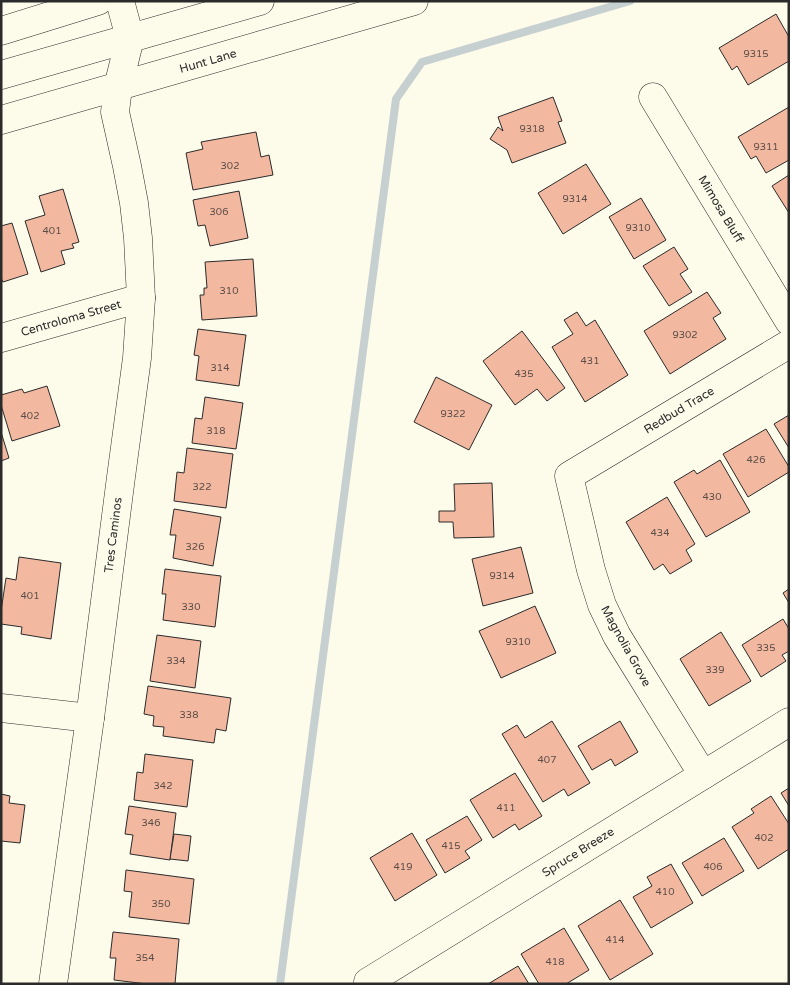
<svg xmlns="http://www.w3.org/2000/svg" width="790" height="985" viewBox="0 0 790 985" font-family="'Varela Round',sans-serif">
  <style>
    .lines { fill: none; stroke-linecap: round; stroke-linejoin: round }
    .stream { stroke: #c7d0d0; stroke-width: 8 }
    .building { fill: #f2b8a0; stroke: #2b2b2b }
    .minor-casing { stroke: #2b2b2b; stroke-width: 29 }
    .major-casing { stroke: #2b2b2b; stroke-width: 29 }
    .minor { stroke: #fdfbea; stroke-width: 28 }
    .major { stroke: #fdfbea; stroke-width: 28 }
    .labels { text-anchor: middle; dominant-baseline: central; stroke-width: 4; stroke-linejoin: round; paint-order: stroke }
    .number-label { font-size: 10px; fill: #5d4e48 }
    .street-label { font-size: 12px; fill: #2b2b2b; stroke: #fdfbea }
  </style>
  <rect width="100%" height="100%" fill="#fdfbea"/>
  <g class="lines">
    <path class="stream" d="M280 984 396 99 422 62 630 1"/>
  </g>
  <g class="building">
    <path d="M776 14 789 37V61L748 85 737 66 732 70 719 48Z"/>
    <path d="M553 97 562 121 558 122 566 143 512 163 507 150 490 139 498 127 503 131 498 117Z"/>
    <path d="M789 107V160L766 173 756 156 751 159 738 137Z"/>
    <path d="M256 132 261 157 269 155 273 175 193 190 186 153 203 149 201 142Z"/>
    <path d="M586 164 611 204 563 234 538 193Z"/>
    <path d="M789 175V213L772 186Z"/>
    <path d="M63 189 79 242 72 244 74 248 61 251 65 264 41 272 25 221 45 215 39 196Z"/>
    <path d="M239 191 248 238 210 246 205 225 198 226 193 200Z"/>
    <path d="M641 198 666 240 634 259 609 217Z"/>
    <path d="M12 223 28 274 3 282 1 278V226Z"/>
    <path d="M674 247 688 269 680 274 692 292 669 306 643 266Z"/>
    <path d="M253 259 257 316 202 320 200 295H204V288H207L205 262Z"/>
    <path d="M707 292 721 313 713 318 726 339 670 374 644 331Z"/>
    <path d="M577 312 586 326 595 320 628 375 585 402 552 347 573 334 564 320Z"/>
    <path d="M198 329 246 335 239 386 196 380 199 356 194 355Z"/>
    <path d="M522 331 565 388 547 401 537 389 515 405 483 361Z"/>
    <path d="M436 377 492 405 469 450 414 422Z"/>
    <path d="M47 386 60 426 12 441 1 405V395L22 389 24 393Z"/>
    <path d="M205 397 243 403 236 449 192 443 195 418 202 419Z"/>
    <path d="M789 415V448L774 424Z"/>
    <path d="M766 429 789 467V472L748 497 723 454Z"/>
    <path d="M1 432 9 458 1 461Z"/>
    <path d="M187 448 233 454 226 508 174 501 177 472 184 473Z"/>
    <path d="M720 460 750 512 706 537 674 482 694 470 697 474Z"/>
    <path d="M492 483 494 537 454 538 453 522H439V511H455L454 484Z"/>
    <path d="M667 497 695 544 686 550 692 561 670 574 663 564 654 570 626 522Z"/>
    <path d="M174 509 221 517 213 566 173 558 176 535H170Z"/>
    <path d="M521 547 533 593 483 606 472 559Z"/>
    <path d="M19 557 61 563 51 639 21 634 22 627 1 624V611L6 578 16 580Z"/>
    <path d="M165 569 221 576 215 627 163 620 166 594H162Z"/>
    <path d="M789 589V603L783 593Z"/>
    <path d="M535 606 556 653 501 678 479 631Z"/>
    <path d="M783 619 789 629V651L782 655 786 661 761 677 742 645Z"/>
    <path d="M721 632 751 681 709 706 680 659Z"/>
    <path d="M157 635 201 641 195 688 150 681Z"/>
    <path d="M148 686 231 698 226 731 216 729 214 743 163 736 164 727 153 726 154 716 144 714Z"/>
    <path d="M552 721 590 783 568 796 564 789 543 802 502 734 517 725 525 738Z"/>
    <path d="M620 721 638 752 615 766 611 759 592 770 578 746Z"/>
    <path d="M145 754 193 760 187 807 134 800 137 772 143 773Z"/>
    <path d="M515 773 542 816 519 830 515 824 493 838 470 800Z"/>
    <path d="M789 788V806L781 793Z"/>
    <path d="M1 794 10 796 9 803 25 805 20 843 1 841Z"/>
    <path d="M771 796 789 824V849L758 869 732 827 754 813 751 809Z"/>
    <path d="M129 806 176 813 170 860 130 854 133 835 125 834Z"/>
    <path d="M467 816 482 840 465 851 470 858 445 873 426 840Z"/>
    <path d="M412 833 437 875 395 901 370 858Z"/>
    <path d="M174 834 191 836 188 861 170 859Z"/>
    <path d="M724 838 744 871 702 896 682 863Z"/>
    <path d="M671 864 693 903 651 928 633 897 652 886 647 877Z"/>
    <path d="M126 870 194 879 189 924 129 917 132 892 124 891Z"/>
    <path d="M620 900 653 954 610 980 578 926Z"/>
    <path d="M564 928 589 970 566 984H539L521 954Z"/>
    <path d="M113 932 179 939 175 984H147L114 980 116 958H110Z"/>
    <path d="M518 966 529 984H488Z"/>
  </g>
  <g class="lines">
    <defs>
      <g id="minor">
        <path d="M120 1 130 38"/>
        <path d="M1 31 98 1"/>
        <path d="M653 97 789 321"/>
        <path d="M1 338 141 298"/>
        <path d="M1 708 90 718"/>
        <path d="M703 775 617 636 602 605 591 570 569 476 789 344"/>
        <path d="M368 982 789 722"/>
        <path d="M53 984 90 718 121 477 137 358 141 298 138 238 134 203 127 166 115 112 118 87"/>
      </g>
      <g id="major">
        <path d="M1 75 260 1"/>
        <path d="M118 87 130 38"/>
        <path d="M1 120 414 1"/>
      </g>
    </defs>
    <use href="#minor" class="minor-casing"/>
    <use href="#major" class="major-casing"/>
    <use href="#minor" class="minor"/>
    <use href="#major" class="major"/>
  </g>
  <g class="labels">
    <g class="number-label">
      <text x="756" y="54">9315</text>
      <text x="532" y="129">9318</text>
      <text x="766" y="147">9311</text>
      <text x="230" y="166">302</text>
      <text x="575" y="199">9314</text>
      <text x="219" y="212">306</text>
      <text x="638" y="228">9310</text>
      <text x="52" y="231">401</text>
      <text x="229" y="291">310</text>
      <text x="685" y="335">9302</text>
      <text x="590" y="361">431</text>
      <text x="220" y="368">314</text>
      <text x="524" y="374">435</text>
      <text x="453" y="414">9322</text>
      <text x="30" y="416">402</text>
      <text x="216" y="431">318</text>
      <text x="756" y="460">426</text>
      <text x="202" y="487">322</text>
      <text x="712" y="497">430</text>
      <text x="660" y="533">434</text>
      <text x="195" y="547">326</text>
      <text x="502" y="576">9314</text>
      <text x="30" y="596">401</text>
      <text x="191" y="607">330</text>
      <text x="518" y="642">9310</text>
      <text x="766" y="648">335</text>
      <text x="176" y="661">334</text>
      <text x="715" y="670">339</text>
      <text x="189" y="715">338</text>
      <text x="547" y="760">407</text>
      <text x="163" y="786">342</text>
      <text x="506" y="808">411</text>
      <text x="151" y="823">346</text>
      <text x="764" y="838">402</text>
      <text x="451" y="846">415</text>
      <text x="403" y="867">419</text>
      <text x="713" y="867">406</text>
      <text x="665" y="892">410</text>
      <text x="161" y="904">350</text>
      <text x="615" y="940">414</text>
      <text x="145" y="958">354</text>
      <text x="555" y="962">418</text>
    </g>
    <g class="street-label">
      <text transform="translate(208 61) rotate(-16)">Hunt Lane</text>
      <text transform="translate(721 209) rotate(59)">Mimosa Bluff</text>
      <text transform="translate(71 318) rotate(-16)">Centroloma Street</text>
      <text transform="translate(679 410) rotate(-31)">Redbud Trace</text>
      <text transform="translate(113 535) rotate(-83)">Tres Caminos</text>
      <text transform="translate(626 646) rotate(61)">Magnolia Grove</text>
      <text transform="translate(578 852) rotate(-32)">Spruce Breeze</text>
    </g>
  </g>
  <rect width="790" height="985" fill="none" stroke="#2b2b2b" stroke-width="5"/>
</svg>
